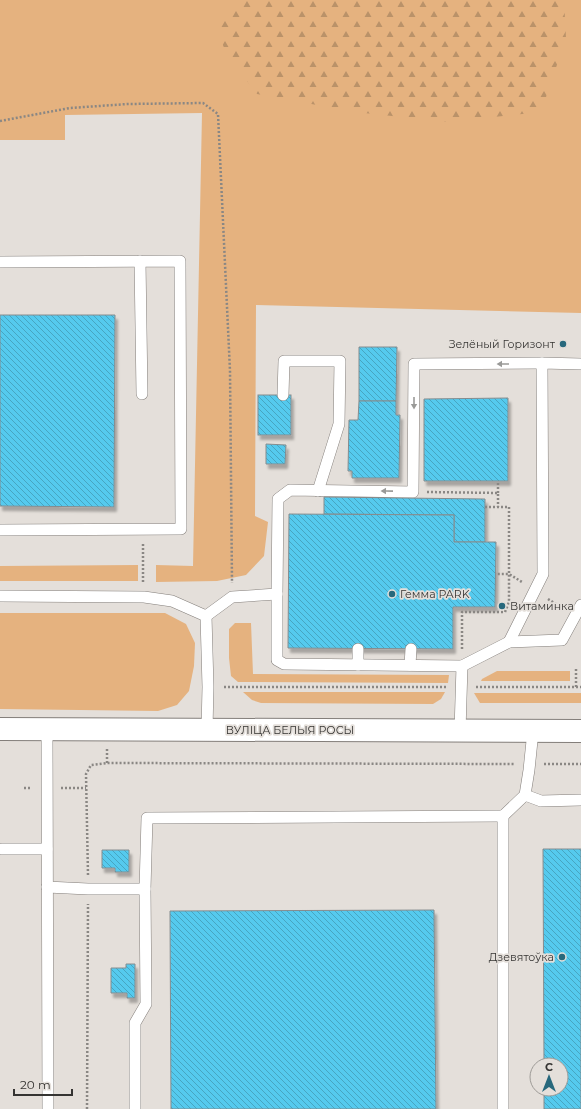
<svg xmlns="http://www.w3.org/2000/svg" width="581" height="1109" viewBox="0 0 581 1109" font-family="Montserrat,sans-serif">
  <style>
    .green { fill: #e5b27f }
    .forest { fill: url(#forest-firs) }
    .building { fill: url(#building-back-hatch); stroke: #858c8e; filter: url(#shadow) }
    .lines { fill: none; stroke-linecap: round; stroke-linejoin: round }
    .service-casing { stroke: #837e7a; stroke-width: 12 }
    .minor-casing { stroke: #837e7a; stroke-width: 24 }
    .path { stroke: #8a8784; stroke-width: 2.5; stroke-dasharray: 2 2; stroke-linecap: butt }
    .service { stroke: #fff; stroke-width: 11 }
    .minor { stroke: #fff; stroke-width: 22 }
    .oneway { fill: #9a9a98 }
    .poi-dot { fill: #27687c; stroke: #e4dfda; stroke-width: 1.5 }
    .labels { text-anchor: middle; dominant-baseline: central; stroke-width: 3.5; stroke-linejoin: round; paint-order: stroke }
    .poi-label { font-size: 11px; fill: #353432; stroke: #e4dfda; text-anchor: end }
    .street-label { font-size: 11px; fill: #353432; stroke: #e4dfda }
  </style>
  <defs>
    <pattern id="forest-firs" width="22" height="20" patternUnits="userSpaceOnUse"><rect width="22" height="20" fill="#e5b27f"/><path d="M5 1l3.5 6h-7zM16 11l3.5 6h-7z" fill="#ba9269"/></pattern>
    <pattern id="building-back-hatch" width="6" height="6" patternUnits="userSpaceOnUse"><rect width="6" height="6" fill="#55caee"/><path d="M-1 5l2 2M0 0l6 6M5-1l2 2" fill="none" stroke="#47a5c1"/></pattern>
    <filter id="shadow"><feDropShadow dx="2.5" dy="4.5" stdDeviation="1" flood-color="#0004"/></filter>
  </defs>
  <rect width="100%" height="100%" fill="#e4dfda"/>
  <g class="green">
    <path d="M0 0H581V313L256 305 255 516 268 522 264 556 246 575 217 581 156 582V565L193 566 202 113 65 115V140H0Z"/>
    <path d="M138 565V581H0V566Z"/>
    <path d="M0 613H165L186 624 195 643 194 666 189 691 177 705 158 711 0 709Z"/>
    <path d="M235 623H251L253 674 449 675 448 683 238 682 231 676 229 658V629Z"/>
    <path d="M497 671H570V681H481L482 679Z"/>
    <path d="M243 692H445L441 699 433 704 261 703 252 700Z"/>
    <path d="M474 693H581V703H480Z"/>
  </g>
  <path class="forest" d="M244 0H564L566 38 541 112 447 122 355 112 257 94 227 55 218 33 227 9Z"/>
  <g class="building">
    <path d="M0 315H115L114 507 0 506Z"/>
    <path d="M359 347H397L396 401H359Z"/>
    <rect x="258" y="395" width="33" height="40"/>
    <path d="M508 398V481H424V399Z"/>
    <path d="M359 401H396V415H400L399 478H352V471H348L349 420H358Z"/>
    <path d="M266 444 286 445 285 464H266Z"/>
    <path d="M324 497 485 499V542H454V515L324 514Z"/>
    <path d="M289 514 454 515V542H496L495 607H453V649L288 648Z"/>
    <path d="M543 849H581V1109H544V1089H561V1065H544Z"/>
    <path d="M102 850H129V872H115V868H102Z"/>
    <path d="M434 910 436 1109H171L170 911Z"/>
    <path d="M126 964H135V998H127V993H111V968H126Z"/>
  </g>
  <g class="lines">
    <defs>
      <g id="service">
        <path d="M140 261 142 394"/>
        <path d="M0 262 180 261 181 529 0 530"/>
        <path d="M283 395 284 361H340L339 424 318 491"/>
        <path d="M277 594V660L284 664 462 666 509 642 562 640 581 605"/>
        <path d="M0 596 144 597 172 601 206 616 208 687 207 729"/>
        <path d="M206 616 232 597 277 594 278 499 290 490 413 492 414 364 542 363"/>
        <path d="M509 642 543 574 542 363 581 364"/>
        <path d="M358 649V665"/>
        <path d="M410 665 411 649"/>
        <path d="M47 730 48 1109"/>
        <path d="M460 731 462 666"/>
        <path d="M525 795 541 801 581 800"/>
        <path d="M2 849H47"/>
        <path d="M47 887 88 889H145"/>
        <path d="M135 1109V1023L146 1004 145 889 147 818 503 816"/>
        <path d="M503 1109V816L525 795 529 770 533 731"/>
      </g>
      <path id="minor" d="M0 729 581 731"/>
    </defs>
    <use href="#service" class="service-casing"/>
    <use href="#minor" class="minor-casing"/>
    <g class="path">
      <path d="M0 121 70 108 128 104 203 103 218 114 230 371 232 583"/>
      <path d="M427 492 498 493V507"/>
      <path d="M498 493V481"/>
      <path d="M485 507H509V574L522 582"/>
      <path d="M143 544V583"/>
      <path d="M548 599 562 608"/>
      <path d="M462 649V612H505L509 602V574H496"/>
      <path d="M224 687H447"/>
      <path d="M476 687H581"/>
      <path d="M576 687V667"/>
      <path d="M107 749V763"/>
      <path d="M544 764H581"/>
      <path d="M24 788H32"/>
      <path d="M61 788H86"/>
      <path d="M88 875 86 774 91 765 107 763 515 764"/>
      <path d="M87 1109 88 904"/>
    </g>
    <use href="#service" class="service"/>
    <use href="#minor" class="minor"/>
  </g>
  <defs><path id="oneway-solid" d="M-6-.8H1V-3.2L6.5 0L1 3.2V.8H-6Z"/></defs>
  <g class="oneway">
    <use href="#oneway-solid" transform="translate(503 364) rotate(180)"/>
    <use href="#oneway-solid" transform="translate(414 403) rotate(90)"/>
    <use href="#oneway-solid" transform="translate(387 491) rotate(-179)"/>
  </g>
  <g class="poi-dot">
    <circle cx="563" cy="344" r="4"/>
    <circle cx="392" cy="594" r="4"/>
    <circle cx="502" cy="606" r="4"/>
    <circle cx="562" cy="957" r="4"/>
  </g>
  <g class="labels">
    <g class="poi-label">
      <text x="555" y="344">Зелёный Горизонт</text>
      <text x="400" y="594" text-anchor="start">Гемма PARK</text>
      <text x="510" y="606" text-anchor="start">Витаминка</text>
      <text x="554" y="957">Дзевятоўка</text>
    </g>
    <g class="street-label">
      <text x="290" y="730">ВУЛІЦА БЕЛЫЯ РОСЫ</text>
    </g>
  </g>
  <g transform="translate(549 1077)"><circle r="19" fill="#e4dfda" stroke="#9e9b97"/>
  <path d="M0-3L7 15L0 10L-7 15Z" fill="#27687c"/>
  <text y="-6" font-size="11" font-weight="bold" text-anchor="middle" fill="#353432">С</text>
  </g>
  <path d="M14 1089v6h58v-6" fill="none" stroke="#353432" stroke-width="2"/>
  <text x="20" y="1089" font-size="12" fill="#353432" stroke="#e4dfda" stroke-width="3" paint-order="stroke">20 m</text>
</svg>
